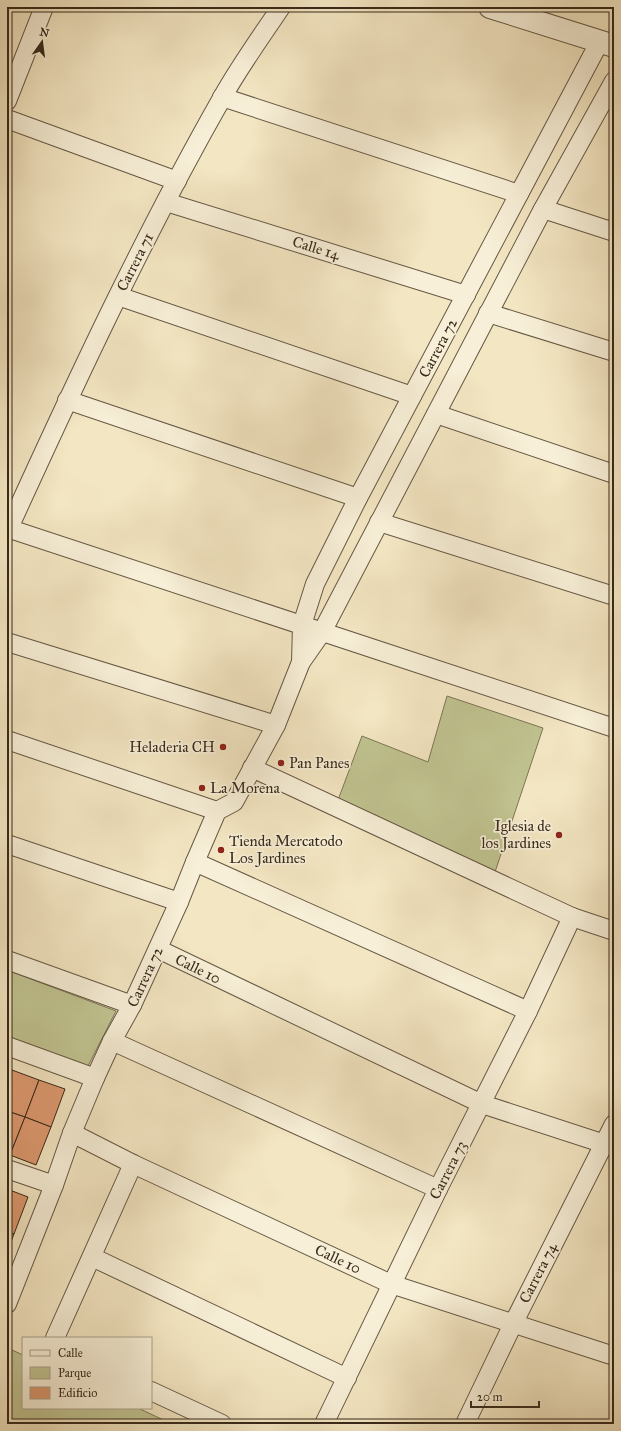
<svg xmlns="http://www.w3.org/2000/svg" width="621" height="1431" viewBox="0 0 621 1431" font-family="'IM FELL Great Primer',serif">
  <style>
    .green { fill: #c0c390; stroke: #7c7655 }
    .building { fill: #dd9970; stroke: #37291a }
    .lines { fill: none; stroke-linecap: round; stroke-linejoin: round }
    .minor-casing { stroke: #665844; stroke-width: 20 }
    .tertiary-casing { stroke: #665844; stroke-width: 24 }
    .minor { stroke: #f7efd7; stroke-width: 18 }
    .tertiary { stroke: #f7efd7; stroke-width: 22 }
    .poi-dot { fill: #8f2418; stroke: #f7efd7; stroke-width: 1.5 }
    .labels { text-anchor: middle; dominant-baseline: central; stroke-width: 3.5; stroke-linejoin: round; paint-order: stroke }
    .street-label { font-size: 15px; fill: #37291a; stroke: #f7efd7 }
    .poi-label { font-size: 15px; fill: #37291a; stroke: #f7efd7; text-anchor: start }
  </style>
  <rect width="100%" height="100%" fill="#f3e6c2"/>
  <filter id="stains"><feTurbulence type="fractalNoise" baseFrequency=".005" numOctaves="4"/><feColorMatrix values="0 0 0 0 .2 0 0 0 0 .09 0 0 0 0 .02 0 0 0 .5 -.17"/></filter>
  <radialGradient id="worn" r=".72"><stop offset=".6" stop-color="#630" stop-opacity="0"/><stop offset="1" stop-color="#630" stop-opacity=".3"/></radialGradient>
  <g class="green">
    <path d="M447 696 543 728 495 872 338 800 362 736 428 762Z"/>
    <path d="M7 970 116 1011 86 1070 7 1039Z"/>
    <path d="M12 1350 23 1355V1408H138L172 1424H7V1360Z"/>
  </g>
  <g class="building">
    <path d="M7 1068 12 1070 7 1085Z"/>
    <path d="M12 1070 39 1080 25 1117 7 1111V1085Z"/>
    <path d="M39 1080 65 1089 51 1127 25 1117Z"/>
    <path d="M7 1111 25 1117 10 1155 7 1154Z"/>
    <path d="M25 1117 51 1127 36 1165 10 1155Z"/>
    <path d="M7 1189 28 1197 14 1234 7 1232Z"/>
    <path d="M7 1232 14 1234 7 1252Z"/>
  </g>
  <g class="lines">
    <defs>
      <g id="minor">
        <path d="M222 97 519 194"/>
        <path d="M7 101 44 7"/>
        <path d="M7 119 177 181"/>
        <path d="M166 202 466 295"/>
        <path d="M543 209 614 232"/>
        <path d="M118 296 412 396"/>
        <path d="M488 313 614 352"/>
        <path d="M67 400 358 498"/>
        <path d="M436 414 614 474"/>
        <path d="M379 522 614 596"/>
        <path d="M7 528 614 728"/>
        <path d="M9 528C75 383 143 237 222 98 239 67 261 37 281 7"/>
        <path d="M7 642 276 725"/>
        <path d="M301 662 302 625 315 584 358 498 519 194 600 41"/>
        <path d="M7 740 217 811"/>
        <path d="M252 768 572 917 614 931"/>
        <path d="M7 844 179 902"/>
        <path d="M195 862 528 1011"/>
        <path d="M158 949 482 1104 614 1147"/>
        <path d="M7 960 132 1005"/>
        <path d="M112 1041 438 1189"/>
        <path d="M7 1046 95 1078"/>
        <path d="M72 1133 133 1164 391 1284 614 1356"/>
        <path d="M7 1169 54 1185"/>
        <path d="M92 1257 347 1378"/>
        <path d="M7 1304 54 1185 72 1133 95 1078 112 1041 132 1005 179 902 195 862 217 811 234 802 276 725 301 662 322 632 543 209 614 81"/>
        <path d="M55 1338 133 1164"/>
        <path d="M151 1391 222 1424"/>
        <path d="M324 1424 438 1189 528 1011 572 917"/>
        <path d="M465 1424 513 1324 614 1124"/>
      </g>
      <path id="tertiary" d="M490 7 614 46"/>
    </defs>
    <use href="#minor" class="minor-casing"/>
    <use href="#tertiary" class="tertiary-casing"/>
    <use href="#minor" class="minor"/>
    <use href="#tertiary" class="tertiary"/>
  </g>
  <g class="poi-dot">
    <circle cx="223" cy="747" r="4"/>
    <circle cx="281" cy="763" r="4"/>
    <circle cx="202" cy="788" r="4"/>
    <circle cx="559" cy="835" r="4"/>
    <circle cx="221" cy="850" r="4"/>
  </g>
  <g class="labels">
    <g class="street-label">
      <text transform="translate(316 248) rotate(17)">Calle 14</text>
      <text transform="translate(135 262) rotate(-63)">Carrera 71</text>
      <text transform="translate(438 348) rotate(-62)">Carrera 72</text>
      <text transform="translate(198 969) rotate(26)">Calle 10</text>
      <text transform="translate(145 977) rotate(-65)">Carrera 72</text>
      <text transform="translate(448 1170) rotate(-63)">Carrera 73</text>
      <text transform="translate(338 1259) rotate(25)">Calle 10</text>
      <text transform="translate(538 1273) rotate(-63)">Carrera 74</text>
    </g>
    <g class="poi-label">
      <text x="215" y="747" text-anchor="end">Heladeria CH</text>
      <text x="289" y="763">Pan Panes</text>
      <text x="210" y="788">La Morena</text>
      <text x="551" y="826" text-anchor="end">Iglesia de<tspan x="551" dy="17">los Jardines</tspan></text>
      <text x="229" y="841">Tienda Mercatodo<tspan x="229" dy="17">Los Jardines</tspan></text>
    </g>
  </g>
  <rect width="621" height="1431" fill="none" stroke="#f3e6c2" stroke-width="24"/>
  <rect x="8" y="8" width="605" height="1415" fill="none" stroke="#37291a" stroke-width="2"/>
  <rect x="12" y="12" width="597" height="1407" fill="none" stroke="#37291a"/>
  <rect x="22" y="1337" width="130" height="72" fill="#f7efd7" stroke="#aaa08b"/>
  <rect x="30" y="1350" width="20" height="6" fill="#f7efd7" stroke="#aaa08b"/>
  <text x="58" y="1357" font-size="12" fill="#37291a">Calle</text>
  <rect x="30" y="1367" width="20" height="12" fill="#c0c390" stroke="#aaa08b"/>
  <text x="58" y="1377" font-size="12" fill="#37291a">Parque</text>
  <rect x="30" y="1387" width="20" height="12" fill="#dd9970" stroke="#aaa08b"/>
  <text x="58" y="1397" font-size="12" fill="#37291a">Edificio</text>
  <g transform="translate(42 42) rotate(14)" stroke="#f7efd7" stroke-width="3" paint-order="stroke">
  <path d="M0-3L7 15L0 10L-7 15Z" fill="#37291a"/>
  <text y="-6" font-size="11" font-weight="bold" text-anchor="middle" fill="#37291a">N</text>
  </g>
  <path d="M471 1401v6h68v-6" fill="none" stroke="#37291a" stroke-width="2"/>
  <text x="477" y="1401" font-size="12" fill="#37291a" stroke="#f7efd7" stroke-width="3" paint-order="stroke">20 m</text>
  <rect width="100%" height="100%" filter="url(#stains)"/>
  <rect width="100%" height="100%" fill="url(#worn)"/>
</svg>
